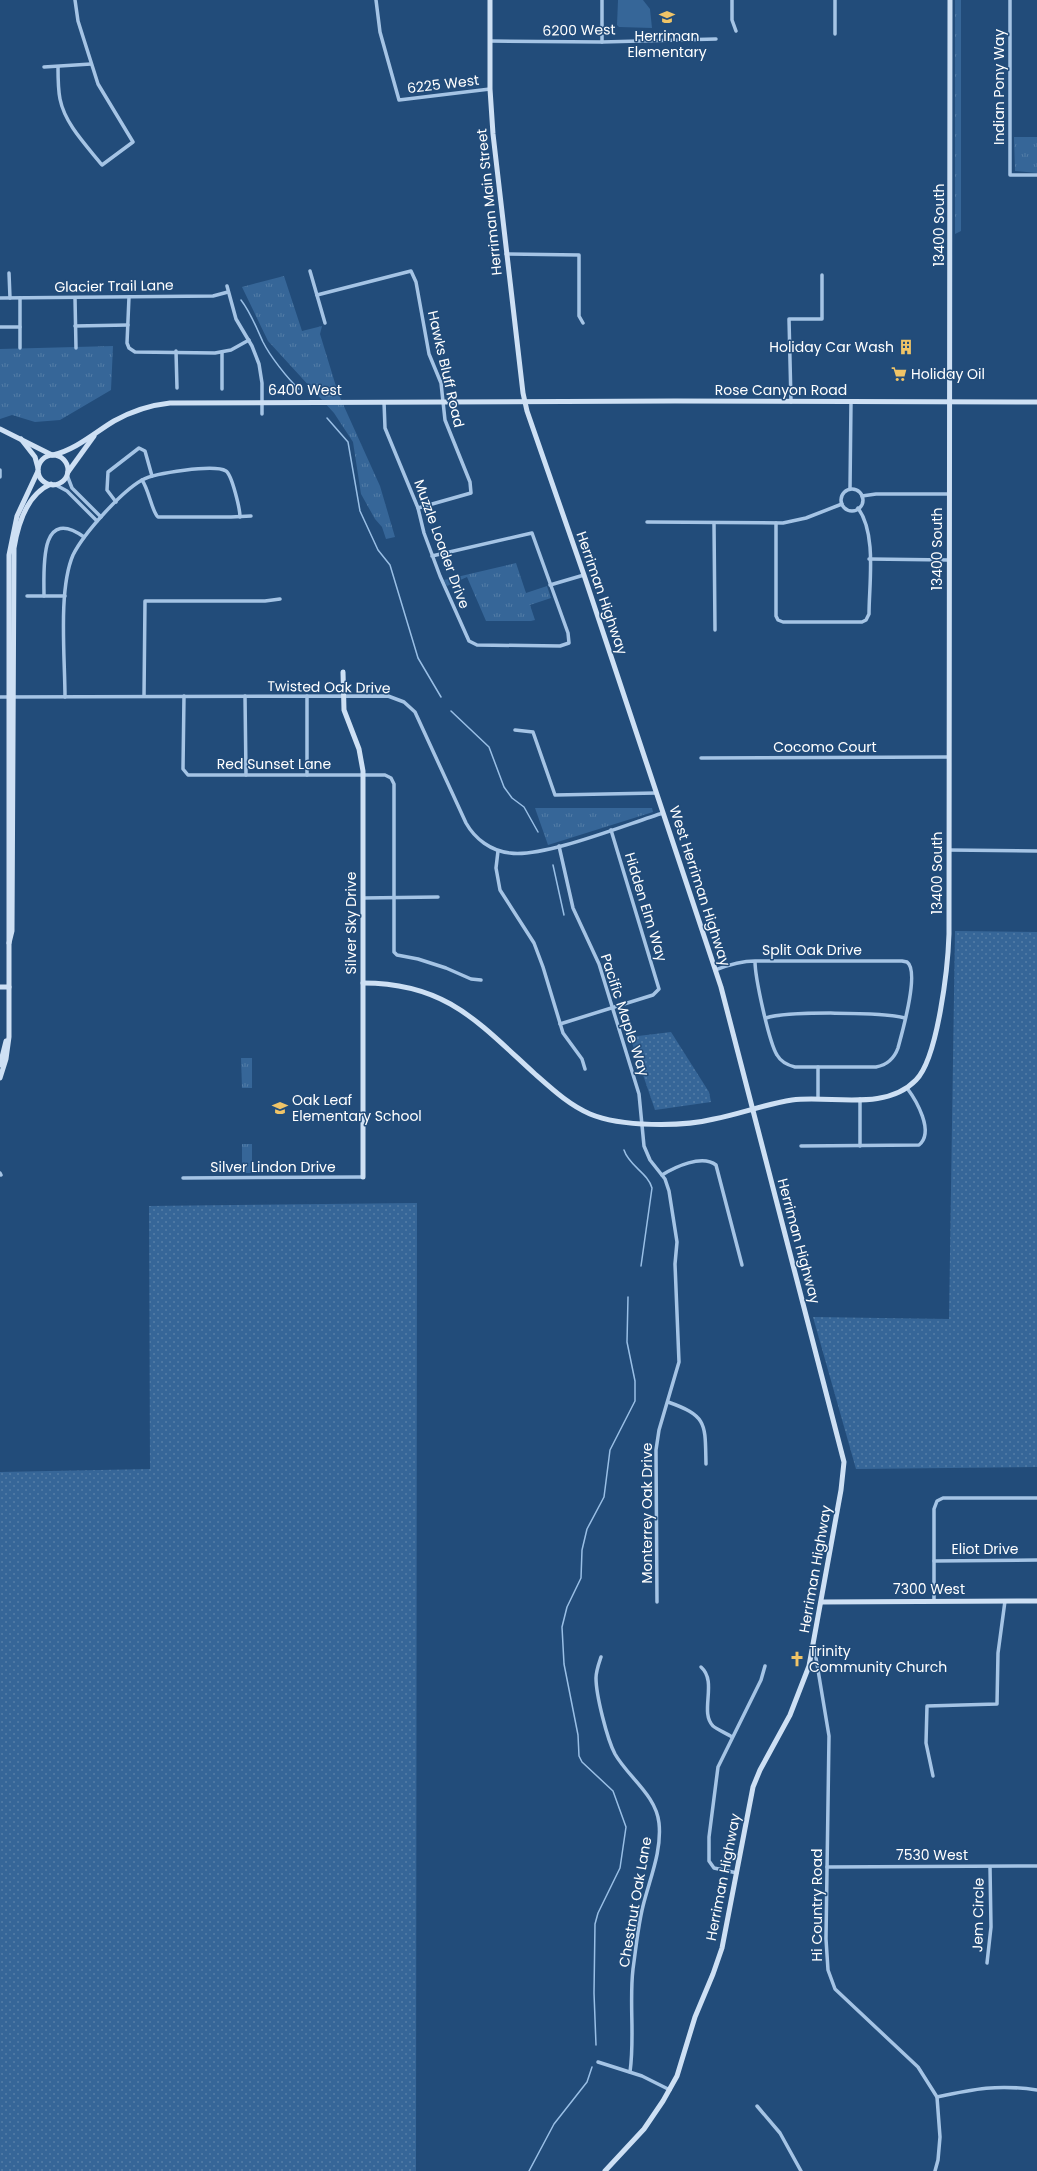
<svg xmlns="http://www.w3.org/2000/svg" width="1037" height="2171" viewBox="0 0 1037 2171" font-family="Poppins,sans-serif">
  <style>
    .grass { fill: url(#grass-dots) }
    .park { fill: url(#park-tufts) }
    .pitch { fill: #366698 }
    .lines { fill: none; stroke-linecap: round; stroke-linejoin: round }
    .stream { stroke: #99bfe6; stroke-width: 1.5 }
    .street { stroke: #a5c4e5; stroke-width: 3.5 }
    .secondary { stroke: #cee0f4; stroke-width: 5 }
    .labels { text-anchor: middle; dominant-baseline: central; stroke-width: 3; stroke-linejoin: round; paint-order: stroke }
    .street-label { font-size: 14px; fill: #fff; stroke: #224c7a }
    .poi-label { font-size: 14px; fill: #fff; stroke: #224c7a; text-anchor: start }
  </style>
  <defs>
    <pattern id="grass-dots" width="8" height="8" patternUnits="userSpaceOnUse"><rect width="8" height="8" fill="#366698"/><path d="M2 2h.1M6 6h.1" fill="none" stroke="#547da7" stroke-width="1.8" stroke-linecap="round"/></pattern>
    <pattern id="park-tufts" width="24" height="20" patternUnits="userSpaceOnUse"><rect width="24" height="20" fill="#366698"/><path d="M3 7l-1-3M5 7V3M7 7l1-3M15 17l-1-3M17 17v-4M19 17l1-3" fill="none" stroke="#547da7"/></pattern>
  </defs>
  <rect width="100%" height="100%" fill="#224c7a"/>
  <g class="grass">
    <path d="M955 931 1037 932V1467L856 1469 813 1317 949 1319Z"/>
    <path d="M671 1032 709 1092 711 1102 655 1110 630 1037Z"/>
    <path d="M417 1203 416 2171H0V1472L150 1469 149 1206Z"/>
  </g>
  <g class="park">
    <path d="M955 0H961V231L955 234Z"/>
    <path d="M1014 137H1037V173L1015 171Z"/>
    <path d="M284 276 302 331 322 326 320 334 338 393 380 486 395 537 386 539 382 527 375 519 361 494 353 442 334 413 268 341 242 287Z"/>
    <path d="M113 346 111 390 60 420 35 422 12 415 0 419V349Z"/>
    <path d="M516 563 526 593 547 586 551 598 530 605 535 620 531 621H486L467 577 447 586 444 580Z"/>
    <path d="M535 808H652L653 812 548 845Z"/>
    <path d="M241 1058H252V1088H242Z"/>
    <rect x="242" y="1144" width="10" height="29"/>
  </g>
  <path class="pitch" d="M618 0H643L650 9 652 28 619 27 617 25Z"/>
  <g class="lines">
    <g class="stream">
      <path d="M241 300C251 313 256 327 263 342 270 356 287 378 299 389"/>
      <path d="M327 418 348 442 360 511 378 550 390 565 418 658 441 697"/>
      <path d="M451 711 489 747 504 787 512 798 524 807 538 832"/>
      <path d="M553 865 564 915"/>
      <path d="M624 1150C629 1166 648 1173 652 1188L641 1266"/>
      <path d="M596 2045 594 1993 595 1924 598 1913 620 1868 626 1827 613 1791 582 1762 579 1756 578 1735 564 1664 562 1627 567 1607 581 1578 582 1550 587 1529 604 1497 610 1450 635 1401V1381L627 1342 628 1297"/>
      <path d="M529 2171 554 2124 587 2082 592 2067"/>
    </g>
    <g class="street">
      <path d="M376 0 380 32 399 100 490 89"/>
      <path d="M732 0V20L736 31"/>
      <path d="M835 0V34"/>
      <path d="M1010 0V175H1037"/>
      <path d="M490 41 602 42 716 39"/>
      <path d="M602 42V0"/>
      <path d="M44 67 91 64"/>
      <path d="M58 67C58 78 58 89 60 99 65 124 86 145 102 165L133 142 98 84 78 21 75 0"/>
      <path d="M506 254 579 255V316L583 323"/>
      <path d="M310 271 325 323"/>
      <path d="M9 273 10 298"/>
      <path d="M227 286 236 319 252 346 259 364 262 383V414"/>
      <path d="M317 295 411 271 416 282 429 354 441 383 445 420 470 482 471 493 418 508"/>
      <path d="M129 297 127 343 129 348 135 352 215 353 231 350 249 340"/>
      <path d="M0 298 213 296 228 292"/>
      <path d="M20 298V348"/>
      <path d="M75 298 76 348"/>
      <path d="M75 326 128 325"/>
      <path d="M0 327H20"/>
      <path d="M176 351 177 388"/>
      <path d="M222 352V389"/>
      <path d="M384 402 385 428 418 508 424 533 440 576 469 641 477 645 560 646 569 643 568 633 532 533 432 556"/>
      <path d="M791 402 789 319H822V275"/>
      <path d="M0 470V477"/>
      <path d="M67 475 72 488 101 517"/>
      <path d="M142 480C149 490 152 512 158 517H231L251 516"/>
      <path d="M54 484 67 491 97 521"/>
      <path d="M850 489 851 402"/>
      <circle cx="852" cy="500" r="11"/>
      <path d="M862 496 876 494H949"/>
      <path d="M116 502 107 490 108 472 139 448 145 451 152 476"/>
      <path d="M647 522 783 523 806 518 842 504"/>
      <path d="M776 523V616L778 620 783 622H862L866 620 869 614C869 584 877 534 858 508"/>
      <path d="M714 524 715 630"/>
      <path d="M869 559 949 560"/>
      <path d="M550 585 584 575"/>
      <path d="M27 596H65"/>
      <path d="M44 596C44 569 39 505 84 537"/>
      <path d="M144 696 145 601H265L280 599"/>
      <path d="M184 696 183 769 188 775H385L391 778 394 784V952L397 955 418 959 446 968 471 979 481 980"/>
      <path d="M245 696 246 775"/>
      <path d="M307 696V775"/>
      <path d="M0 697 388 696 404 702 415 712 466 823C475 839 491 851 510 853 544 858 627 824 663 813"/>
      <path d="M65 697C65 658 58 590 73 555 84 533 121 492 142 480 155 473 214 464 226 471 232 475 240 509 240 517"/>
      <path d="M515 730 533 732 555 795 656 793"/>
      <path d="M701 758 949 757"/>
      <path d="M559 846 573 908 599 964 639 1094 644 1146 650 1160 665 1179 669 1191 677 1242 675 1264 679 1362 659 1430 656 1450 657 1602"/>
      <path d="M949 850 1037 851"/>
      <path d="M498 851 496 868 500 890 534 943 543 967 563 1033 582 1059 585 1069"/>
      <path d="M363 898 438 897"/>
      <path d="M715 970C728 965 741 961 755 961H902L907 962C920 971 902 1033 898 1048 894 1059 887 1065 876 1067H795C787 1065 781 1062 777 1055 769 1042 755 978 755 961"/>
      <path d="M766 1018C787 1011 883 1012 905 1018"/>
      <path d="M560 1024 653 995 659 989 611 830"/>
      <path d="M818 1099V1067"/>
      <path d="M860 1099V1146"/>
      <path d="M801 1146 919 1145C935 1132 916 1100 907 1088"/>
      <path d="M0 1173 1 1175"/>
      <path d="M662 1175C675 1167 702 1154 716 1165L742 1265"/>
      <path d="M183 1178 363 1177"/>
      <path d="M668 1402C708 1416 705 1424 706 1464"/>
      <path d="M934 1561 1037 1560"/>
      <path d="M934 1601V1509L937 1501 943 1498H1037"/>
      <path d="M814 1646 829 1736 826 1939 828 1970 835 1989 918 2067 937 2097 940 2137 938 2160 935 2171"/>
      <path d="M601 1657C599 1663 596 1671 596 1678 596 1695 607 1739 615 1754 628 1777 656 1795 659 1823 662 1851 650 1878 643 1906 638 1926 636 1948 633 1969 629 2003 635 2037 630 2072"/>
      <path d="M701 1667C718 1682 699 1712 713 1726 718 1730 726 1733 732 1737"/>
      <path d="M933 1776 926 1743 927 1706 997 1704 998 1653 1005 1601"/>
      <path d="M827 1867 1037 1866"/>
      <path d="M737 1873 714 1868 709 1861V1837L718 1767 761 1680 765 1666"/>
      <path d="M987 1963 991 1927 990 1867"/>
      <path d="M598 2062 642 2076 670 2090"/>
      <path d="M937 2097C974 2089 998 2084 1037 2090"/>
      <path d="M757 2106 780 2133 801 2171"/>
    </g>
    <g class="secondary">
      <path d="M490 0V89L493 134 523 393 527 411 584 575 721 987 844 1462 841 1490 809 1666 790 1715 760 1770 753 1787 722 1948 713 1974 695 2017 677 2076 663 2101 644 2129 605 2171"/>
      <path d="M0 429 52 455"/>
      <path d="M21 439 35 457 38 468"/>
      <path d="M53 455C77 449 94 433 114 421 132 411 151 405 170 403L675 401 1037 402"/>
      <circle cx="53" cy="470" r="15"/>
      <path d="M68 472 94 436"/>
      <path d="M343 672 344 710 359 749 363 771V1177"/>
      <path d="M9 943 12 931 14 548C18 524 27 494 51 484"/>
      <path d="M363 983C446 983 478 1022 535 1074 552 1089 569 1105 590 1114 621 1127 682 1127 714 1119 740 1114 766 1104 792 1100 832 1095 885 1112 916 1080 938 1058 948 966 949 934L950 0"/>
      <path d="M0 987H9"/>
      <path d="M0 1065 6 1041"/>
      <path d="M0 1078 6 1059 9 1037V555L17 516 38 471"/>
      <path d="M821 1602 1037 1601"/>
    </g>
  </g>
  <defs>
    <symbol id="school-bare" viewBox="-9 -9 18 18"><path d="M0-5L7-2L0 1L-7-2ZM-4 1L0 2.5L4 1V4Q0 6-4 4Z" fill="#f0c467" stroke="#224c7a" stroke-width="2.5" paint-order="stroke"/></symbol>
    <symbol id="building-bare" viewBox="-9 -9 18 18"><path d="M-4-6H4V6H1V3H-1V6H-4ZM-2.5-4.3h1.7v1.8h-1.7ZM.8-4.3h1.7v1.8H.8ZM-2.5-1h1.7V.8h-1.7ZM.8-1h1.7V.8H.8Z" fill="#f0c467" stroke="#224c7a" stroke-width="2.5" paint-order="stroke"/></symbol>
    <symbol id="supermarket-bare" viewBox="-9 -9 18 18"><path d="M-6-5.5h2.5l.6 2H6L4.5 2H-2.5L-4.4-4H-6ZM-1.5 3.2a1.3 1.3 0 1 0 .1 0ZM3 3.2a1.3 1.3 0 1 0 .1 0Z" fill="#f0c467" stroke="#224c7a" stroke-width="2.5" paint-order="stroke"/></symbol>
    <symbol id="church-bare" viewBox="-9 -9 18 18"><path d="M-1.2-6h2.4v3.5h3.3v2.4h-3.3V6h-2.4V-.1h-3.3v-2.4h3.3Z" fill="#f0c467" stroke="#224c7a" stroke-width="2.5" paint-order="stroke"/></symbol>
  </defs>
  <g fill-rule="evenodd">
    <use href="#school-bare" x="656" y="6" width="22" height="22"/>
    <use href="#building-bare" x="895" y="336" width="22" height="22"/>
    <use href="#supermarket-bare" x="888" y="363" width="22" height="22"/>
    <use href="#school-bare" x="269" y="1097" width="22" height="22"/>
    <use href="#church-bare" x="786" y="1648" width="22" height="22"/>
  </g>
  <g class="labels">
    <g class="street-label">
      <text transform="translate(579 30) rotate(-1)">6200 West</text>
      <text transform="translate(443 84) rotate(-7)">6225 West</text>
      <text transform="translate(999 87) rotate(-90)">Indian Pony Way</text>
      <text transform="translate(489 202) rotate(-96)">Herriman Main Street</text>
      <text transform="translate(939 225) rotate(-90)">13400 South</text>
      <text transform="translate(114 286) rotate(-1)">Glacier Trail Lane</text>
      <text transform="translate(446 369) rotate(77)">Hawks Bluff Road</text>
      <text x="305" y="390">6400 West</text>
      <text x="781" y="390">Rose Canyon Road</text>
      <text transform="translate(442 544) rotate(70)">Muzzle Loader Drive</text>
      <text transform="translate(937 549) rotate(-90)">13400 South</text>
      <text transform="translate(602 593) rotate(71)">Herriman Highway</text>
      <text transform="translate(329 687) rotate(1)">Twisted Oak Drive</text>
      <text x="825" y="747">Cocomo Court</text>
      <text x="274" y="764">Red Sunset Lane</text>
      <text transform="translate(937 873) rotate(-90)">13400 South</text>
      <text transform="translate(700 886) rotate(72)">West Herriman Highway</text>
      <text transform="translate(646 907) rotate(73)">Hidden Elm Way</text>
      <text transform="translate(351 923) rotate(-90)">Silver Sky Drive</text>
      <text x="812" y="950">Split Oak Drive</text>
      <text transform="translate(625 1015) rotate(72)">Pacific Maple Way</text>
      <text x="273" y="1167">Silver Lindon Drive</text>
      <text transform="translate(799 1241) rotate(75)">Herriman Highway</text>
      <text transform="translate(647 1513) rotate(-90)">Monterrey Oak Drive</text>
      <text x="985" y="1549">Eliot Drive</text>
      <text transform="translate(815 1569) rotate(-80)">Herriman Highway</text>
      <text x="929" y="1589">7300 West</text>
      <text x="932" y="1855">7530 West</text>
      <text transform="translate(723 1877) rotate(-79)">Herriman Highway</text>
      <text transform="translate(635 1902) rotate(-80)">Chestnut Oak Lane</text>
      <text transform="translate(817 1905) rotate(-90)">Hi Country Road</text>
      <text transform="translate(978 1915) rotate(-89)">Jem Circle</text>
    </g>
    <g class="poi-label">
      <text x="667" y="36" text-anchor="middle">Herriman<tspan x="667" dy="16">Elementary</tspan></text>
      <text x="894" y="347" text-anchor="end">Holiday Car Wash</text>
      <text x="911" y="374">Holiday Oil</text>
      <text x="292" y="1100">Oak Leaf<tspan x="292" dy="16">Elementary School</tspan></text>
      <text x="809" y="1651">Trinity<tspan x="809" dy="16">Community Church</tspan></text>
    </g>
  </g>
</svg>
